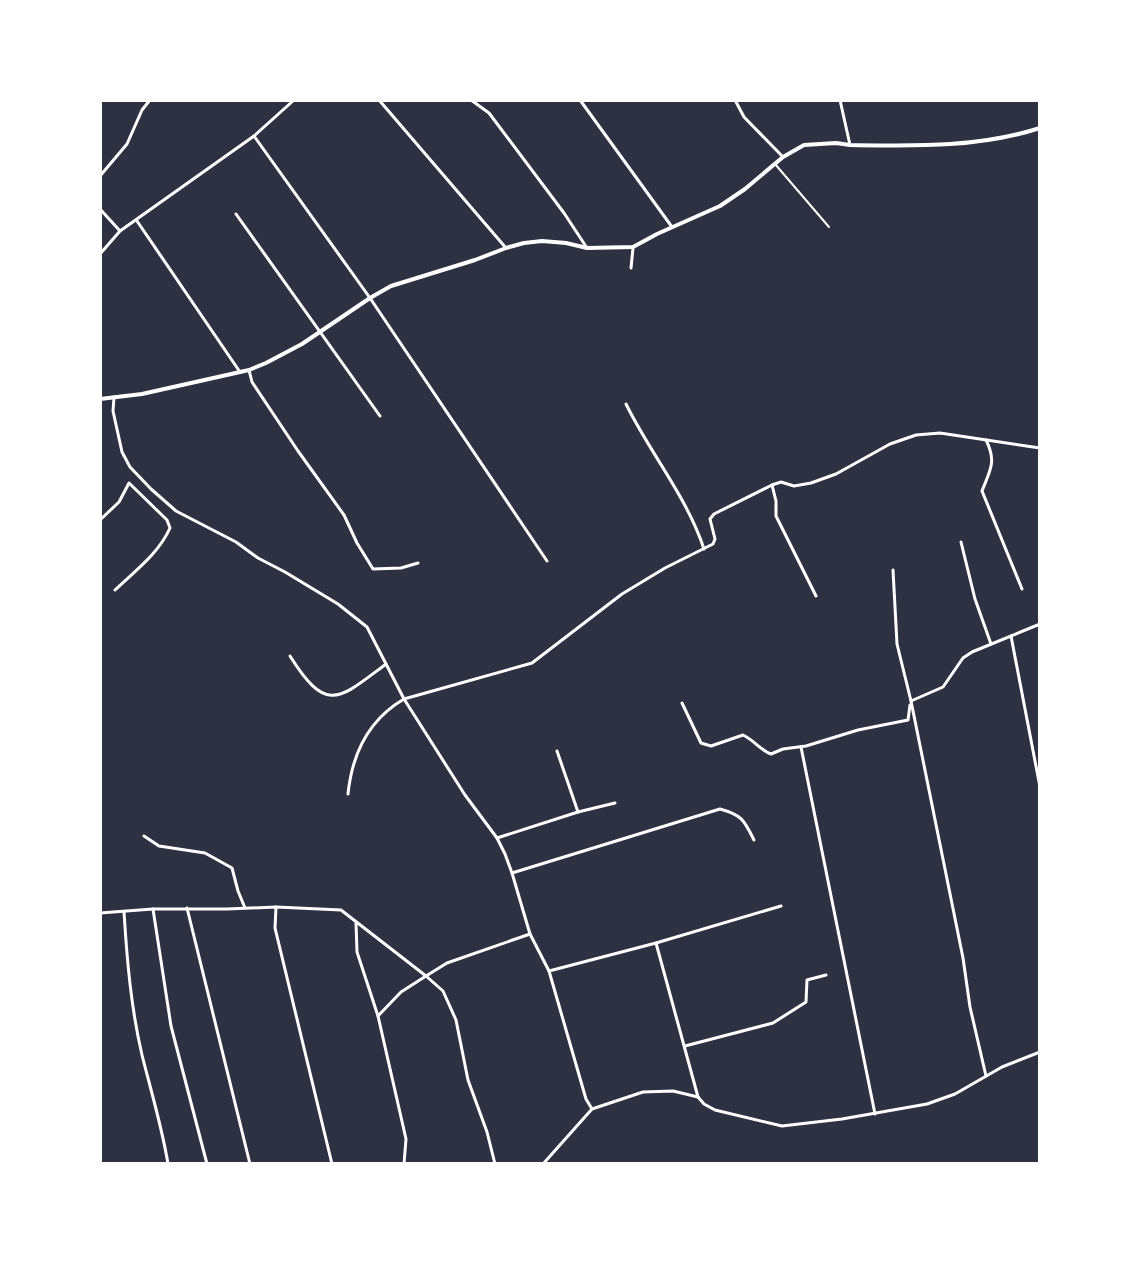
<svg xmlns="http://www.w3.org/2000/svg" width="1140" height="1264" viewBox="0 0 1140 1264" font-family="Lato,sans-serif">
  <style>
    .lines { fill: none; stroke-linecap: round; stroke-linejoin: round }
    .service { stroke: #fff; stroke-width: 2 }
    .minor { stroke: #fff; stroke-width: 3 }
    .tertiary { stroke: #fff; stroke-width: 4 }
  </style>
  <rect width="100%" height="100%" fill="#2d3142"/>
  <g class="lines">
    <path class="service" d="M775 164 829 227"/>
    <g class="minor">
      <path d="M379 100 506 248"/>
      <path d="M471 100 489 113 564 213 587 248"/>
      <path d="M580 100 672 227"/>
      <path d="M735 100 744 117 783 157"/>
      <path d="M840 100 850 145"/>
      <path d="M254 136 370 298 547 561"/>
      <path d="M100 176 127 144 142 110 150 100"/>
      <path d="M100 209 120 231"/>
      <path d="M236 214 380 416"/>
      <path d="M137 221 240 372"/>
      <path d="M100 254 120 231 254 136 294 100"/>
      <path d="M631 268 633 248"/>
      <path d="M249 370 252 382 298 451 344 515 357 543 373 569 401 568 418 563"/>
      <path d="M114 397 113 411 122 452 130 467 151 489 176 511 236 542 258 558 285 572 338 604 367 627 404 699 465 795 497 838 505 854 512 873 530 934 549 971 586 1099 592 1109"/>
      <path d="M626 404C650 453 687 497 704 549"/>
      <path d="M986 440C997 462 990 470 982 491L1022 589"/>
      <path d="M772 485 776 501V516L816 596"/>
      <path d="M100 520 119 502 129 483 167 520 170 528C159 553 135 571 115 590"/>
      <path d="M961 542 975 599 991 644"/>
      <path d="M893 570 897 644 911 701 963 958 970 1007 986 1076"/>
      <path d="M1011 636 1040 787"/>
      <path d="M290 656C327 715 339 699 386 664"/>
      <path d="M911 701 943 687 963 658 972 652 1040 624"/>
      <path d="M682 703 701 743 711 746 743 735C754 740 760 750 771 754L783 749 806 746 858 730 908 720 910 705"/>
      <path d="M801 747 875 1114"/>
      <path d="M557 751 578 812"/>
      <path d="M348 794C352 755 368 720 404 699L532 663 622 594 665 568 713 544 715 539 710 519 714 514 772 485 781 482 794 486 811 483 836 474 890 444 916 435 940 433 1040 448"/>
      <path d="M144 836 159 846 205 853 232 868 238 891 245 908"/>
      <path d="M497 838 578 812 615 803"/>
      <path d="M512 873 720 809C742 815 744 820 754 840"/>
      <path d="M276 907 275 928 332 1164"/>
      <path d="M187 908 250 1164"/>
      <path d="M153 909 171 1026 207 1164"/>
      <path d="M124 912C127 960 131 1008 142 1055 151 1091 162 1127 168 1164"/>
      <path d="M100 913 153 909H227L276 907 341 910 426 976 447 963 530 934"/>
      <path d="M356 923 357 952 378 1016 406 1139 404 1164"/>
      <path d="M656 943 698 1097"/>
      <path d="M549 971 656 943 781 906"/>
      <path d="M378 1016 401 992 426 976 443 991 456 1020 468 1080 487 1132 495 1164"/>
      <path d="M685 1046 773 1023 806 1002 807 980 826 975"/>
      <path d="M698 1097 704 1104 715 1110 782 1126 842 1119 927 1104 955 1094 1002 1067 1040 1052"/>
      <path d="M543 1164 592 1109 643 1092 673 1091 698 1097"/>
    </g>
    <path class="tertiary" d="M100 399 142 394 249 370 266 363 302 344 370 298 391 286 475 260 506 248 524 243 542 241 566 243 587 248 633 247 657 234 720 206 745 189 783 157 804 145 836 143 850 145C915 146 978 148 1040 128"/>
  </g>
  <rect width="1140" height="1264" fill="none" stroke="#ffffff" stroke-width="204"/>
</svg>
